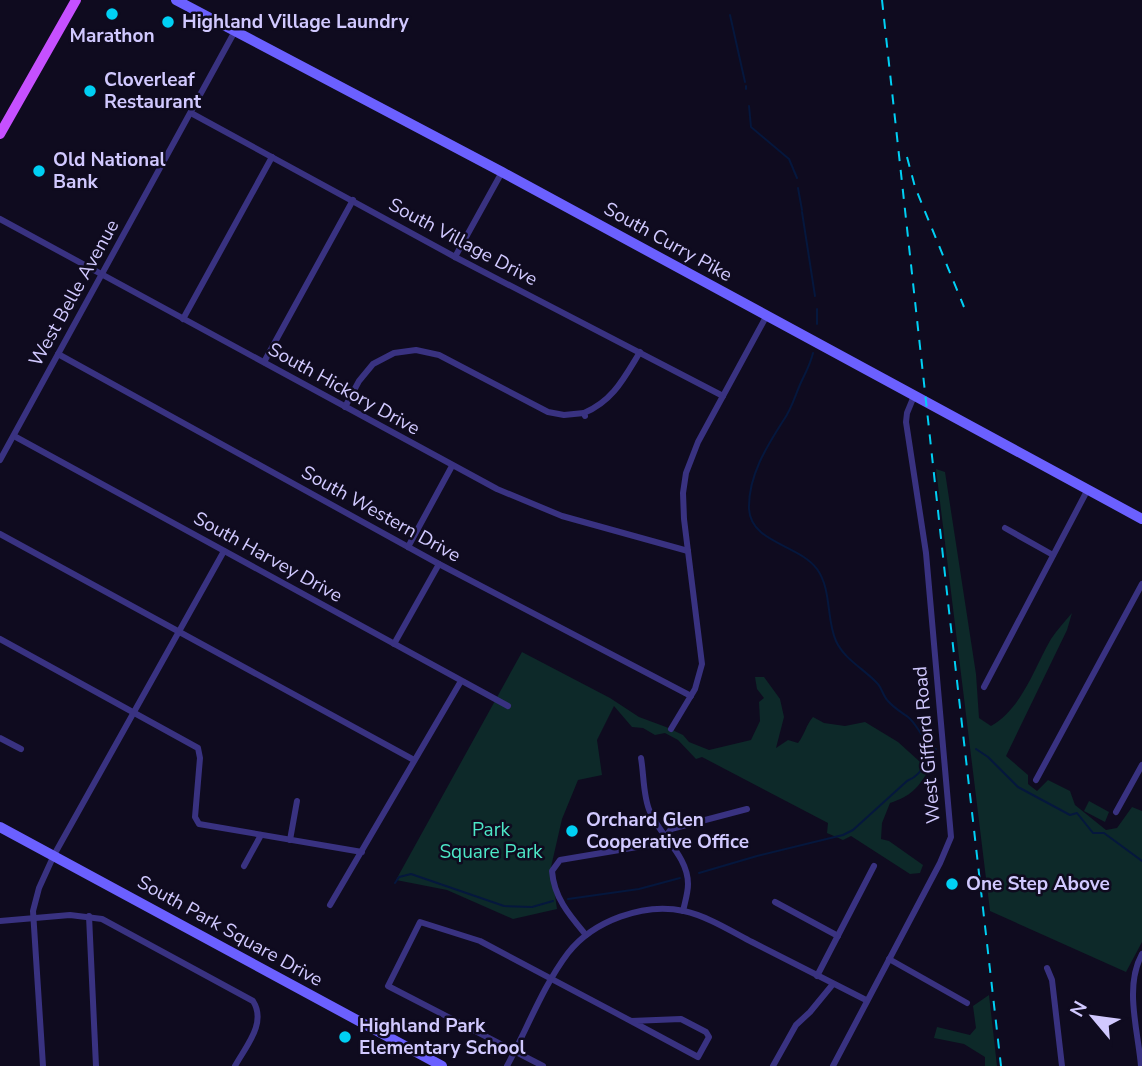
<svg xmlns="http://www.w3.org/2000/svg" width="1142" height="1066" viewBox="0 0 1142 1066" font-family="'Nunito Sans',sans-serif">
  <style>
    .green { fill: #0d2929 }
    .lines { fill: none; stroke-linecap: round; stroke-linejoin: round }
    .stream { stroke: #05173d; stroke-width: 2 }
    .street { stroke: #393281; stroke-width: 6 }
    .secondary { stroke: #6b60ff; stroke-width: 10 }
    .primary { stroke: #c650ff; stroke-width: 10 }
    .rail { stroke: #00d0f4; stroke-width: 2; stroke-dasharray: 10 9; stroke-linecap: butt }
    .poi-dot { fill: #00d0f4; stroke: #0f0b1f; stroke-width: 2.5 }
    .labels { text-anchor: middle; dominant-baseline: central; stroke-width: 5; stroke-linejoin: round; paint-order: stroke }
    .poi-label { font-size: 19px; font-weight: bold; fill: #d1c9ff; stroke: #0f0b1f; text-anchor: start }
    .street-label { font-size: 19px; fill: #d1c9ff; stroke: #0f0b1f }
    .park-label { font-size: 19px; fill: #4de7c7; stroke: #0f0b1f }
  </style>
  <rect width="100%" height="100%" fill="#0f0b1f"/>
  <g class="green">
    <path d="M936 469 945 472 976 674 979 718 991 726C1023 707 1033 670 1051 639 1057 630 1065 621 1072 613L1067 630 1006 756 1028 775V784L1037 791 1048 780 1070 791 1075 805 1106 830 1117 828 1132 807 1142 811V942L1126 972 990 911Z"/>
    <path d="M522 652 610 698 639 717 666 727 683 735 689 742 709 750 751 740 760 721 759 702 764 698 757 689 755 677H764L780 699 784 717 776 748 788 740 798 743C805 734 806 725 813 717L824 723 845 726 865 722 898 742 929 770C917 789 911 796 890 803L882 823 881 839 889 841 923 865 920 873 910 874 851 836 843 840 827 833 828 823 702 757 696 759 678 740 665 733 655 735 643 728 632 727 614 706 597 740 602 775 578 780 562 819 551 867 557 909 513 919 447 890 396 880Z"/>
    <path d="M1089 801 1109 812 1105 822 1084 811Z"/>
    <path d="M989 995 997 1066H985V1057L964 1044 934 1038 937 1027 970 1035 976 1028 973 1006Z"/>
  </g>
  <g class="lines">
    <g class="stream">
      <path d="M730 15 745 82"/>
      <path d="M746 86V89"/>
      <path d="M749 106 751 127 789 159 797 178"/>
      <path d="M798 188 802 210"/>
      <path d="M802 212 815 296"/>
      <path d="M817 309V324"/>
      <path d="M813 353C810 366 804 375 799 387 794 399 791 410 783 421 767 446 748 476 749 509 751 543 798 544 817 569 832 590 826 619 836 641 844 659 864 669 877 683 882 688 883 696 888 701 894 708 901 712 908 717 919 726 921 740 936 749"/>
      <path d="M976 749 988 757 1018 787 1070 815 1077 813 1093 833H1104L1142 861"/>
      <path d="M699 873 757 856 843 835 853 830 907 781C917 777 921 771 926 762"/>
      <path d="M395 883 399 877 411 874 504 906 532 907 553 901"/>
      <path d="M568 899 639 889 680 878"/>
    </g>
    <g class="street">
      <path d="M191 113 455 257 723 396"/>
      <path d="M0 219 497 489 562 516 688 551"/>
      <path d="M455 257 502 172"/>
      <path d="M183 319 272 157"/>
      <path d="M58 354 439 564 691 696"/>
      <path d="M264 362 353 200"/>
      <path d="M345 407 359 381 373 364 394 353 416 350 439 355 548 412 564 415 584 413"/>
      <path d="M585 416 584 413C613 401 624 378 640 352"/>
      <path d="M14 436 508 706"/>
      <path d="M0 460 235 31"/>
      <path d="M1005 528 1053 555"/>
      <path d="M0 534 414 760"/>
      <path d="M408 547 452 466"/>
      <path d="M0 639 198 748 200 758 195 817 199 824 362 852"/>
      <path d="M394 644 439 564"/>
      <path d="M984 687 1088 489"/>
      <path d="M671 729 695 689 702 664 684 519 683 493 686 473 698 442 767 315"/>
      <path d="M0 738 21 749"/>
      <path d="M641 758C644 775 643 797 650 812 661 837 688 856 688 884 688 893 685 902 683 911"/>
      <path d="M1036 780 1142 584"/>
      <path d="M1116 812 1142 765"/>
      <path d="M290 840 297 801"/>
      <path d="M244 866 261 835"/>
      <path d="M775 902 838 936"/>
      <path d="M330 905 461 681"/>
      <path d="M89 916 96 1066"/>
      <path d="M0 921 70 915 102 919 253 1001C267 1023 246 1046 235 1066"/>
      <path d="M586 935C570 916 554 898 552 871L560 860 661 843 671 829 747 809"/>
      <path d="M889 959 967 1003"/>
      <path d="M1047 968 1052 980 1062 1066"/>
      <path d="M817 976 874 866"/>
      <path d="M43 1066 33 911 39 888 54 855 224 551"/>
      <path d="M507 1066C527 1029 543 986 568 953 593 921 644 902 684 911 707 916 731 931 752 942 790 961 828 981 866 1000"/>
      <path d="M543 1066 388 986 420 922 480 941 631 1021 681 1019 706 1032 709 1037 698 1057 631 1021"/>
      <path d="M773 1066 796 1025 810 1012 833 984"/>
      <path d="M833 1066 940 863 951 837 926 553 906 422 907 413 914 396"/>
      <path d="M1141 1066C1138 1030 1124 987 1142 954"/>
    </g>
    <g class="secondary">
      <path d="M176 0 502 172 1142 519"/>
      <path d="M0 827 442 1066"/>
    </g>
    <path class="primary" d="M0 134 76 0"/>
    <g class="rail">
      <path d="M882 0 948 602 1001 1066"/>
      <path d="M907 157 915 187 964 307"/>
    </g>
  </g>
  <g class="poi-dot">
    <circle cx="112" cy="14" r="7"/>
    <circle cx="168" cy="22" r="7"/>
    <circle cx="90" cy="91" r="7"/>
    <circle cx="39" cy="171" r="7"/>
    <circle cx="572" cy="831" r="7"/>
    <circle cx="952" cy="884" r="7"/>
    <circle cx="345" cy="1037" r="7"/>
  </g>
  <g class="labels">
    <g class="poi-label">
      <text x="182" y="22">Highland Village Laundry</text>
      <text x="112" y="36" text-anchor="middle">Marathon</text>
      <text x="104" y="80">Cloverleaf<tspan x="104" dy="22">Restaurant</tspan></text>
      <text x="53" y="160">Old National<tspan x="53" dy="22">Bank</tspan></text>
      <text x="586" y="820">Orchard Glen<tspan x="586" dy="22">Cooperative Office</tspan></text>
      <text x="966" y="884">One Step Above</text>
      <text x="359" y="1026">Highland Park<tspan x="359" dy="22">Elementary School</tspan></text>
    </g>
    <g class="street-label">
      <text transform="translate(463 242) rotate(28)">South Village Drive</text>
      <text transform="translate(668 242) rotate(29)">South Curry Pike</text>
      <text transform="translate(74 293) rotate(-61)">West Belle Avenue</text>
      <text transform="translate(344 389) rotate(29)">South Hickory Drive</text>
      <text transform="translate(381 514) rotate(29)">South Western Drive</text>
      <text transform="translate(268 557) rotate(29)">South Harvey Drive</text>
      <text transform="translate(927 745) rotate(-95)">West Gifford Road</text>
      <text transform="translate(230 931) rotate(29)">South Park Square Drive</text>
    </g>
    <g class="park-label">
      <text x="491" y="830">Park<tspan x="491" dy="22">Square Park</tspan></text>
    </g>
  </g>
  <g transform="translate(1093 1017) rotate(299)" stroke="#0f0b1f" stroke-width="5" paint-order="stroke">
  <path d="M0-5L12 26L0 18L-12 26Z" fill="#d1c9ff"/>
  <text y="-10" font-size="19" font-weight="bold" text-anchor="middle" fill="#d1c9ff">N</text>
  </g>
</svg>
